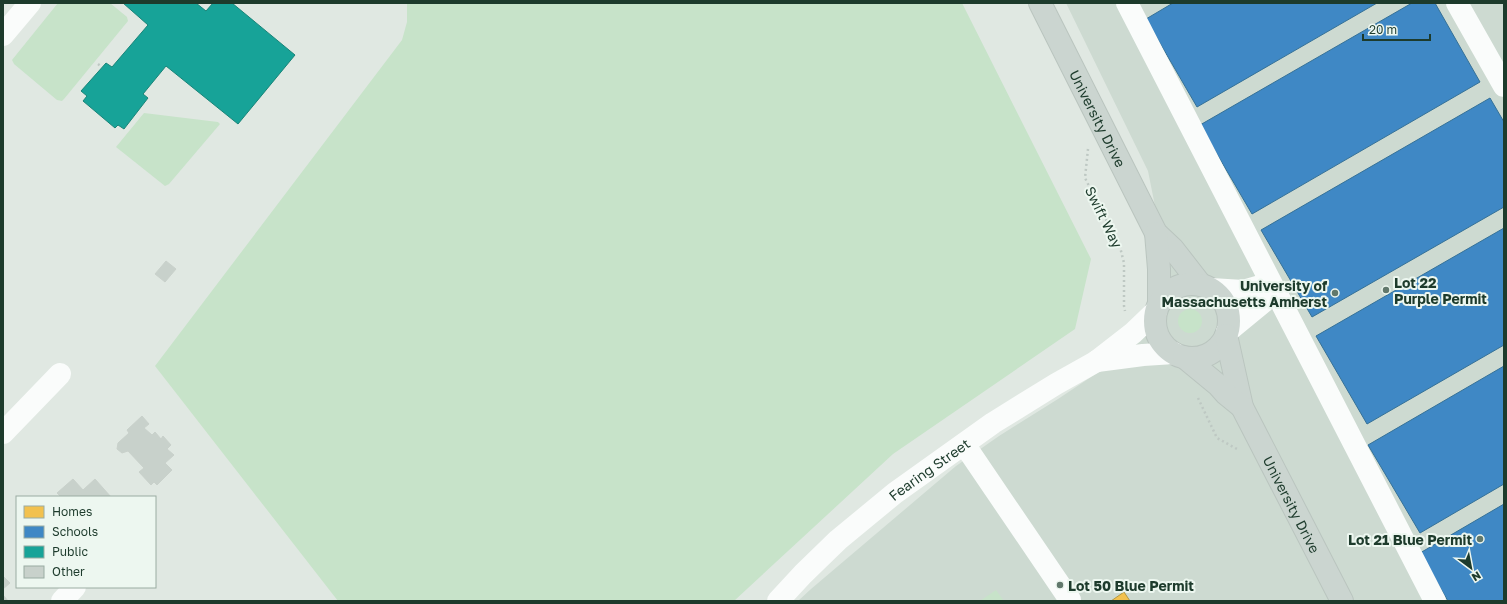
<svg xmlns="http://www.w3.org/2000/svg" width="1507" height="604" viewBox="0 0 1507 604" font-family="'Golos Text',sans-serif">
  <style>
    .built { fill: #cddad1 }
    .green { fill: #c7e3c9 }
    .homes { fill: #f2c14e; stroke: #b29944 }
    .schools { fill: #3f88c5; stroke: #357197 }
    .public { fill: #17a398; stroke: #198478 }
    .building { fill: #c8d1cb; stroke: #c9d1cb }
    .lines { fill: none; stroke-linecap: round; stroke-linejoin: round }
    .major-casing { stroke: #bac5bf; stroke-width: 24 }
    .path { stroke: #bec8c3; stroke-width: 2.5; stroke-dasharray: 2 3; stroke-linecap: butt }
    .minor { stroke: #fafcfb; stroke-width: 22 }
    .major { stroke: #cbd5d0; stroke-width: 22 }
    .poi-dot { fill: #61786c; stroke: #edf7f0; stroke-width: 1.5 }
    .labels { text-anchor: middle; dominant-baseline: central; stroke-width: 4; stroke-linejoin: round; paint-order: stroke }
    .street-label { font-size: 14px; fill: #1d3b2c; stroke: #edf7f0 }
    .poi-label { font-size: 14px; font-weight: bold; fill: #1d3b2c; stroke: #edf7f0; text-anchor: start }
  </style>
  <rect width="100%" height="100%" fill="#e0e8e2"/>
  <path class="built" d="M1066 3H1504V601H798L811 589 956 466 999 436 1058 399 1106 367 1145 331 1164 251 1148 171Z"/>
  <g class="green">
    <path d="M58 3H110L127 17 128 21 64 99 62 101 57 100 14 64 12 60Z"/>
    <path d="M407 3H962L1091 259 1075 329 893 454 734 601H338L155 366 402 40 407 22Z"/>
    <path d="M144 113 218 122 220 124 169 184 165 186 116 147Z"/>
    <circle cx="1190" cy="321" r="12"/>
    <path d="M996 590 1004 601H980Z"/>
  </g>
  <path class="homes" d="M1124 592 1130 601H1111Z"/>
  <g class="schools">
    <path d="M1173 3H1377L1197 107 1146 19Z"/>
    <path d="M1412 3H1435L1480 82 1252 214 1200 125Z"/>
    <path d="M1490 98 1504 122V207L1312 317 1261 230Z"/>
    <path d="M1504 228V345L1367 424 1316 336Z"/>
    <path d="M1504 366V484L1420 533 1368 445Z"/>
    <path d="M1504 504V601H1448L1420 553Z"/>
  </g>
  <path class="public" d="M123 3H196L206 11 213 3H232L295 55 238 124 166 66 143 94 148 98 124 129 118 125 115 128 83 101 87 96 81 91 106 63 112 67 148 25Z"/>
  <g class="building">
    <path d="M166 261 176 269 165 282 155 274Z"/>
    <path d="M142 416 149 424 144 428 152 435 155 432 161 439 163 436 171 445 167 449 174 455 165 463 172 470 157 485 154 482 151 485 139 472 144 468 128 451 122 453 117 449 118 443 129 433 127 430Z"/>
    <path d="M73 479 83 490 95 479 111 497H61L57 493Z"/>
    <path d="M3 576 10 583 3 589Z"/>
    <path d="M3 595 8 601H3Z"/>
  </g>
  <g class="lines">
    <defs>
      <g id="major">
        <path id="s2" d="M1040 3 1156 233 1173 249 1201 285"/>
        <path d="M1156 233 1159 269V304"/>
        <circle cx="1192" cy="321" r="37"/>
        <path id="s3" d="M1226 335 1242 407 1342 601"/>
        <path d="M1184 357 1218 385 1226 394 1242 407"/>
      </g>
    </defs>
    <use href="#major" class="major-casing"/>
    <g class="path">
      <path d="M98 64 102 67"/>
      <path d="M1088 149 1085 178 1120 247 1124 263V306L1125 311"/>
      <path d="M1198 398 1217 438 1237 449"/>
    </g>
    <g class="minor">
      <path d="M1127 3 1435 601"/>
      <path d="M1457 3 1504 86"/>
      <path d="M3 35 30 3"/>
      <path d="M1211 289 1243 291 1260 286 1274 288 1267 299 1227 332"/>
      <path d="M1097 361 1143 355 1174 353"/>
      <path d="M3 433 60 374"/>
      <path d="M964 444 1070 600"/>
      <path d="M62 601 75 587"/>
      <path id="s1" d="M778 601 803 574 838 540 895 493 993 423 1056 384 1097 361 1133 333 1156 311"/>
    </g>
    <use href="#major" class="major"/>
  </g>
  <g class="poi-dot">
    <circle cx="1386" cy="290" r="4"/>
    <circle cx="1335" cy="293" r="4"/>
    <circle cx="1480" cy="539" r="4"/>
    <circle cx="1060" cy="585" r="4"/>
  </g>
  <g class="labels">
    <g class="street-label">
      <text stroke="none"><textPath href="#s2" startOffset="129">University Drive</textPath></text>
      <text transform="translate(1104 217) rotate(64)">Swift Way</text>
      <text stroke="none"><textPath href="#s1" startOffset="201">Fearing Street</textPath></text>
      <text stroke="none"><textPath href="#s3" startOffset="183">University Drive</textPath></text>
    </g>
    <g class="poi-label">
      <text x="1394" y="282">Lot 22<tspan x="1394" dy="16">Purple Permit</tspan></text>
      <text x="1327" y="285" text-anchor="end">University of<tspan x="1327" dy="16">Massachusetts Amherst</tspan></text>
      <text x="1472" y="539" text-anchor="end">Lot 21 Blue Permit</text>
      <text x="1068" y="585">Lot 50 Blue Permit</text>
    </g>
  </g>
  <rect width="1507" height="604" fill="none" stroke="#1d3b2c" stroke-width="8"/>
  <rect x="16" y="496" width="140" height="92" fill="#edf7f0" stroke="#9aaca2"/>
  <rect x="24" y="506" width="20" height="12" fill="#f2c14e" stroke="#9aaca2"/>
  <text x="52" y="516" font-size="12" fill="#1d3b2c">Homes</text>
  <rect x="24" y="526" width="20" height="12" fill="#3f88c5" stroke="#9aaca2"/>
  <text x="52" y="536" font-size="12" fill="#1d3b2c">Schools</text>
  <rect x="24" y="546" width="20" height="12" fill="#17a398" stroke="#9aaca2"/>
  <text x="52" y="556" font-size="12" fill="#1d3b2c">Public</text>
  <rect x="24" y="566" width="20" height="12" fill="#c8d1cb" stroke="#9aaca2"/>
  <text x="52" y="576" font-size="12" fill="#1d3b2c">Other</text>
  <g transform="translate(1471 568) rotate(148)" stroke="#edf7f0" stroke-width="3" paint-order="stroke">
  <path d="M0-3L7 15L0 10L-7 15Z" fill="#1d3b2c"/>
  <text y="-6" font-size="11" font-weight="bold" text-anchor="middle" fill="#1d3b2c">N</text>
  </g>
  <path d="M1363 34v6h67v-6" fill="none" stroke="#1d3b2c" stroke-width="2"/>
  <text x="1369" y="34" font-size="12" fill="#1d3b2c" stroke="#edf7f0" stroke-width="3" paint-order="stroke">20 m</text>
</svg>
